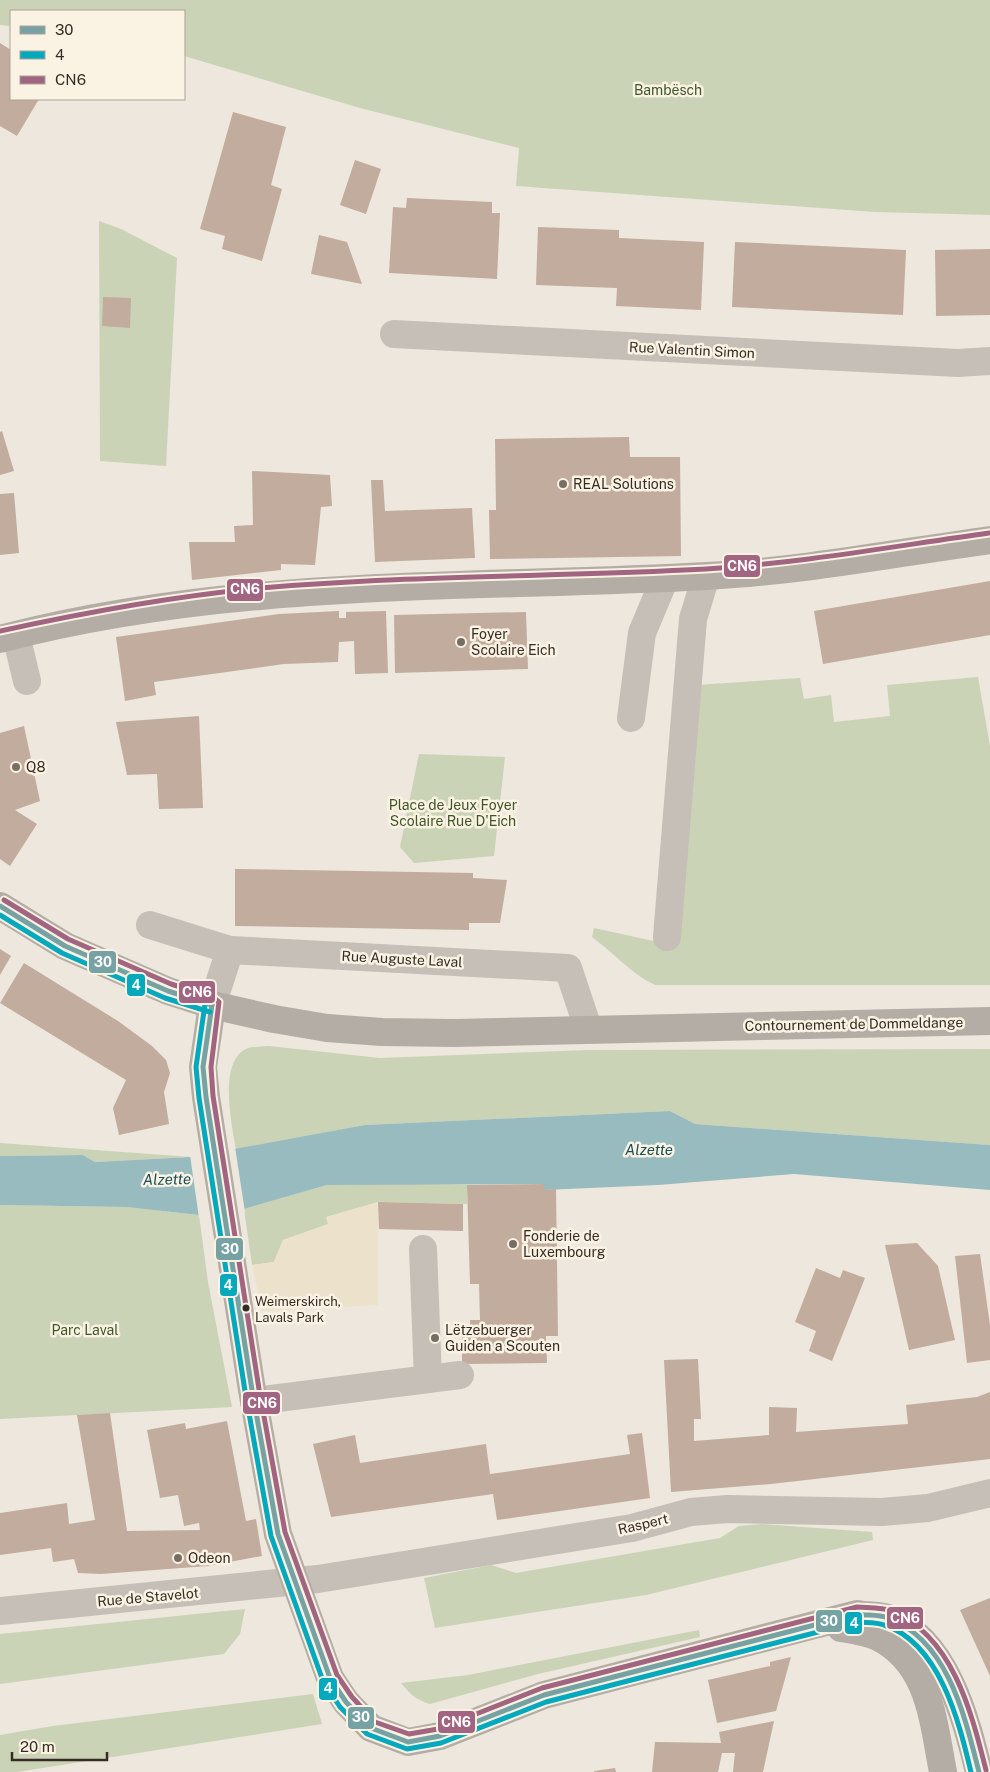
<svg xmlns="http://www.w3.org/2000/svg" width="990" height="1772" viewBox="0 0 990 1772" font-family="'Public Sans',sans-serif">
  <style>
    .green { fill: #cbd3b6 }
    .plaza { fill: #ece2cb }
    .water { fill: #98bbbf }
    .pier { fill: #ede7dd }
    .building { fill: #c2ac9d }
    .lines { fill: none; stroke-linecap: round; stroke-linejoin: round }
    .minor { stroke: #c5bfb7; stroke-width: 28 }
    .major { stroke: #b4ada6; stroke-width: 28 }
    .bus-1-casing { stroke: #faf2e3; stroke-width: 9 }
    .bus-2-casing { stroke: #faf2e3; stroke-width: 9 }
    .bus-3-casing { stroke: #faf2e3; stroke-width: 9 }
    .bus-1 { stroke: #77a2a4; stroke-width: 5 }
    .bus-2 { stroke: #05a9bd; stroke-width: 5 }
    .bus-3 { stroke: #a26581; stroke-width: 5 }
    .poi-dot { fill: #766d65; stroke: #faf2e3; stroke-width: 2 }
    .bus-dot { fill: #362c25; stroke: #faf2e3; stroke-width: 2 }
    .labels { text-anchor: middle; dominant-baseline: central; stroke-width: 5; stroke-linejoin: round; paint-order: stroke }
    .bus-label { font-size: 13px; fill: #362c25; stroke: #faf2e3; text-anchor: start }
    .park-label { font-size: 14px; fill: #3f5627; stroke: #faf2e3 }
    .street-label { font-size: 14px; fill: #362c25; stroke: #faf2e3 }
    .poi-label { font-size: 14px; fill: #362c25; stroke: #faf2e3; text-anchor: start }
    .water-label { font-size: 15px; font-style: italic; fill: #184e5a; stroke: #faf2e3 }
    .line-badge { stroke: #faf2e3; stroke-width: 2 }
    .badge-label { font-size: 14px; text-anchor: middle; font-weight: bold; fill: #fff }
  </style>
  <rect width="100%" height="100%" fill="#ede7dd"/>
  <g class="green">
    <path d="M0 0H990V215L875 212 516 186 519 148 360 108 184 56V11H11V26L0 25Z"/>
    <path d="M99 221 121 229 177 258 166 466 100 461Z"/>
    <path d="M978 677 990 746V985H655C630 973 614 953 592 937L594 928 672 945 697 685 800 678 804 699 831 695 834 722 890 716 887 685Z"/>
    <path d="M419 754 505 757 494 856 414 863 400 847Z"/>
    <path d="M269 1046 380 1058 588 1050 990 1049V1145L695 1124 670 1111 365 1125 236 1150C232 1126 218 1062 246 1049 252 1046 262 1047 269 1046Z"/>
    <path d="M0 1143 191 1157 95 1162 83 1155 0 1156Z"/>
    <path d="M369 1183 467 1185V1204L378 1202 327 1217 329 1224 283 1240 274 1262 252 1265 244 1209 327 1185Z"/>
    <path d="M0 1205 126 1207 199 1215 208 1282 232 1407 0 1419Z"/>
    <path d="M762 1524 872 1532 873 1540 646 1595 435 1628 424 1578 491 1565 516 1573 720 1538 739 1526Z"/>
    <path d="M245 1609 240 1634 224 1654 0 1684V1634Z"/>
    <path d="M699 1630 700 1637 538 1674 430 1704C416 1700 410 1694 401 1683L468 1675Z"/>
    <path d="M313 1694 322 1724 17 1772H0V1735L53 1726Z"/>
  </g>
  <path class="plaza" d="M378 1202V1305L262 1311 252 1265 274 1262 283 1240 328 1224 326 1217Z"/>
  <path class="water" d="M670 1111 695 1124 990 1145V1190L794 1174 658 1185 544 1190V1184L327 1185 244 1209 199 1215 126 1207 0 1205V1156L83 1155 95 1162 191 1157 365 1125Z"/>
  <path class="pier" d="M235 1147 245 1212 199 1218 190 1155Z"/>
  <g class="building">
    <path d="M0 43 11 50V99H39L17 136 0 126Z"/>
    <path d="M233 112 286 127 271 185 282 189 262 261 222 249 225 236 200 229Z"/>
    <path d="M355 160 381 169 366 214 340 205Z"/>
    <path d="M407 198 492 202V213H500L497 279 389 273 393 207 406 208Z"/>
    <path d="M538 227 619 230V238L704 242 701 310 616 306 617 288 536 285Z"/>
    <path d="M319 235 347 242 362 284 311 274Z"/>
    <path d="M735 242 906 250 903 315 732 307Z"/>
    <path d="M990 249V315L936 316 935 250Z"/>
    <path d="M103 297 131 298 130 328 102 326Z"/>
    <path d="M2 431 14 471 0 475V432Z"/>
    <path d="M629 437 630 457H680L681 556 490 559 489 510H496L495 439Z"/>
    <path d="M252 471 330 475 332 506 321 507 315 565 281 564V570L192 580 189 542H235L234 526 253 525Z"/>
    <path d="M371 480H383L385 511 472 508 475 558 375 562Z"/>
    <path d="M14 493 19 553 0 555V494Z"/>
    <path d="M990 581V635L823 664 814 611Z"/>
    <path d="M339 611V618H346V612L386 611 388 673 355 674 354 641 339 642 338 662 284 664 154 682 156 695 125 701 116 637 279 614Z"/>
    <path d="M526 612 528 669 395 673 394 615Z"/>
    <path d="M199 716 203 808 159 809 157 774 127 775 116 722Z"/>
    <path d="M24 726 40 801 15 810 37 824 10 866 0 859V733Z"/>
    <path d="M235 869 473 873V878L507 880 500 923H469V930L235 926Z"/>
    <path d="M0 949 11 956 0 975Z"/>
    <path d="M24 963 118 1021 152 1046 166 1060 170 1073 164 1092 169 1124 119 1135 113 1108 126 1080 0 1003Z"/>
    <path d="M544 1184V1190L556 1189 558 1336H546L547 1363 462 1364V1336H470V1320H480L479 1284H470L467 1185Z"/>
    <path d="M378 1202 463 1204V1231L379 1229Z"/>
    <path d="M917 1243 938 1266 955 1340 909 1350 885 1245Z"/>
    <path d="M980 1254 990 1325V1360L967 1363 955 1256Z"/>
    <path d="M816 1268 840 1278 843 1270 865 1278 832 1361 809 1351 816 1331 795 1322Z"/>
    <path d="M698 1359 701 1419H694V1441L769 1435V1407L797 1408 796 1432 908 1424 906 1405 977 1397 990 1392V1459L771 1484 671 1492 664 1360Z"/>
    <path d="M110 1413 127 1531 200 1530 199 1523 184 1526 178 1495 160 1498 147 1430 185 1423 186 1429 227 1421 246 1521 256 1519 262 1556 208 1566 101 1574 78 1573 74 1559 53 1562 51 1548 0 1555V1513L67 1503 69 1524 95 1520 77 1415Z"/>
    <path d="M642 1433 650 1498 497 1520 493 1494 331 1517 313 1444 355 1435 360 1463 486 1444 490 1474 630 1454 627 1435Z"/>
    <path d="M990 1598V1676L960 1610Z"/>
    <path d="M791 1657 776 1711 717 1723 708 1680 770 1666V1662Z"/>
    <path d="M774 1721 763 1772H733L735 1753H722L718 1772H652L655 1742 721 1743 719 1732Z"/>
    <path d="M615 1768 616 1772H594V1771Z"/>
  </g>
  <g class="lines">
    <g class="minor">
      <path d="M394 334 958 363 990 361"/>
      <path d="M16 635 27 681"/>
      <path d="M631 718 642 633 665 578"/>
      <path d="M150 925 230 950"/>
      <path d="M667 937 693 619 706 576"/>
      <path d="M212 1005 230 950 568 968 588 1028"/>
      <path d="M423 1249 428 1379"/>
      <path d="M254 1401 460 1375"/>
      <path d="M0 1611 318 1579 632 1528 691 1512 727 1509 882 1512 928 1508 990 1493"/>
    </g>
    <g class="major">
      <path d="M0 639C231 578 470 589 707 576 801 571 896 553 990 540"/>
      <path d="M0 906 65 946 168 991 212 1005 274 1019 327 1028 382 1032 454 1033 990 1021"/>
      <path d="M212 1005 203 1067 206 1097 252 1390 278 1534 330 1678 346 1702 371 1728 408 1742 440 1736 544 1695 857 1614C867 1616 879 1615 888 1618 946 1639 966 1719 979 1772"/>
      <path d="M841 1628C853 1630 867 1632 878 1637 930 1663 933 1721 943 1772"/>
    </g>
    <defs>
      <g id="bus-1">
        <path d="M0 906 65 946 168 991 212 1005"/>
        <path d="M212 1005 203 1067 206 1097 252 1390 278 1534 330 1678 346 1702 371 1728 408 1742 440 1736 544 1695 857 1614C867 1616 878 1614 888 1618 948 1640 965 1717 979 1772"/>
      </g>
      <g id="bus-2">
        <path d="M0 915 62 953 165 998 210 1012"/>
        <path d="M205 1004 196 1067 199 1098 245 1391 271 1536 323 1681 340 1707 367 1734 407 1749 441 1743 546 1702 857 1622C866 1623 876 1622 884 1625 940 1643 959 1722 971 1772"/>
      </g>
      <g id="bus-3">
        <path d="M0 631C87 612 173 596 261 588 409 575 558 577 706 569 801 563 895 546 989 533"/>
        <path d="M4 900 68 939 171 984 214 998 219 1002 211 1067 213 1096 259 1389 285 1532 337 1675 352 1697 375 1722 409 1734 438 1729 542 1688 857 1607C868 1608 881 1607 892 1611 953 1637 971 1711 986 1770"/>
      </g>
    </defs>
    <use href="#bus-1" class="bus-1-casing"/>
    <use href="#bus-2" class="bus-2-casing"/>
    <use href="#bus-3" class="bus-3-casing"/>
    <use href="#bus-1" class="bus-1"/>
    <use href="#bus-2" class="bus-2"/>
    <use href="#bus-3" class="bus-3"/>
  </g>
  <g class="poi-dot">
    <circle cx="563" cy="484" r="5"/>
    <circle cx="461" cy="642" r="5"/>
    <circle cx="16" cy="767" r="5"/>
    <circle cx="513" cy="1244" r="5"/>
    <circle cx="435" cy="1338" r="5"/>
    <circle cx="178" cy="1558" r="5"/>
  </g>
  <circle class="bus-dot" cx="246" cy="1308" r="4.5"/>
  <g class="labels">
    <g class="bus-label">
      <text x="255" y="1301">Weimerskirch,<tspan x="255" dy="16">Lavals Park</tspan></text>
    </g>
    <g class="park-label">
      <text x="668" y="90">Bambësch</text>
      <text x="453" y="805">Place de Jeux Foyer<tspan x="453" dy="16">Scolaire Rue D'Eich</tspan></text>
      <text x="85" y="1330">Parc Laval</text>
    </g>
    <g class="street-label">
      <text transform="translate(692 350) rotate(3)">Rue Valentin Simon</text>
      <text transform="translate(402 959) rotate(3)">Rue Auguste Laval</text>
      <text transform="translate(854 1024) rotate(-1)">Contournement de Dommeldange</text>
      <text transform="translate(643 1524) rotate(-13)">Raspert</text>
      <text transform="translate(148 1597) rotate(-5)">Rue de Stavelot</text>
    </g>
    <g class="poi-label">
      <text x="573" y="484">REAL Solutions</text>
      <text x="471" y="634">Foyer<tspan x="471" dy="16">Scolaire Eich</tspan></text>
      <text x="26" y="767">Q8</text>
      <text x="523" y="1236">Fonderie de<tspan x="523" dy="16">Luxembourg</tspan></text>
      <text x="445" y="1330">Lëtzebuerger<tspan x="445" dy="16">Guiden a Scouten</tspan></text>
      <text x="188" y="1558">Odeon</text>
    </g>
    <g class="water-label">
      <text x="649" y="1149">Alzette</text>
      <text transform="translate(167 1179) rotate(-1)">Alzette</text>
    </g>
  </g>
  <g class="line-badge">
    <rect x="723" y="554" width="38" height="24" rx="5" fill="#a26581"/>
    <rect x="226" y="578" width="38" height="24" rx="5" fill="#a26581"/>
    <rect x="88" y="950" width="29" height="24" rx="5" fill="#77a2a4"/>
    <rect x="126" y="973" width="20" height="24" rx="5" fill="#05a9bd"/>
    <rect x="178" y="980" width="38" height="24" rx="5" fill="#a26581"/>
    <rect x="215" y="1237" width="29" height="24" rx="5" fill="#77a2a4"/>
    <rect x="219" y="1273" width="19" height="24" rx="5" fill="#05a9bd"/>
    <rect x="242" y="1391" width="39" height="24" rx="5" fill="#a26581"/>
    <rect x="886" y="1606" width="38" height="24" rx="5" fill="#a26581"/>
    <rect x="815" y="1609" width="28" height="24" rx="5" fill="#77a2a4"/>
    <rect x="844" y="1611" width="19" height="24" rx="5" fill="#05a9bd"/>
    <rect x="318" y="1677" width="20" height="24" rx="5" fill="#05a9bd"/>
    <rect x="347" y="1706" width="28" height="24" rx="5" fill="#77a2a4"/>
    <rect x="437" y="1710" width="39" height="24" rx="5" fill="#a26581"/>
  </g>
  <g class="badge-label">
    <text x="742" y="571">CN6</text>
    <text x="245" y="594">CN6</text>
    <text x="103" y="967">30</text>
    <text x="136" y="990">4</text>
    <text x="197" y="997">CN6</text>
    <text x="230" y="1254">30</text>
    <text x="228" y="1290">4</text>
    <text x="262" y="1408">CN6</text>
    <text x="905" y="1623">CN6</text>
    <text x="829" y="1626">30</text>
    <text x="854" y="1628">4</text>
    <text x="328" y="1693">4</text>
    <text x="361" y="1722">30</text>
    <text x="456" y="1727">CN6</text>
  </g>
  <rect x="10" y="10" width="175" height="90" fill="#faf2e3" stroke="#aca397"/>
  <rect x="20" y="26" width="25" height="8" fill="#77a2a4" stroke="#aca397"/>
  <text x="55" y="35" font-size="15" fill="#362c25">30</text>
  <rect x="20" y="51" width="25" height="8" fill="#05a9bd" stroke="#aca397"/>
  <text x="55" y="60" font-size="15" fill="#362c25">4</text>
  <rect x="20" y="76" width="25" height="8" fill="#a26581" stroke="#aca397"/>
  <text x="55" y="85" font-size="15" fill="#362c25">CN6</text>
  <path d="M12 1752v8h95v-8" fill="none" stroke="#362c25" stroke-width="2.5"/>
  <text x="20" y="1752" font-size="15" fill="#362c25" stroke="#faf2e3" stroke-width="4" paint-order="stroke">20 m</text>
</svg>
